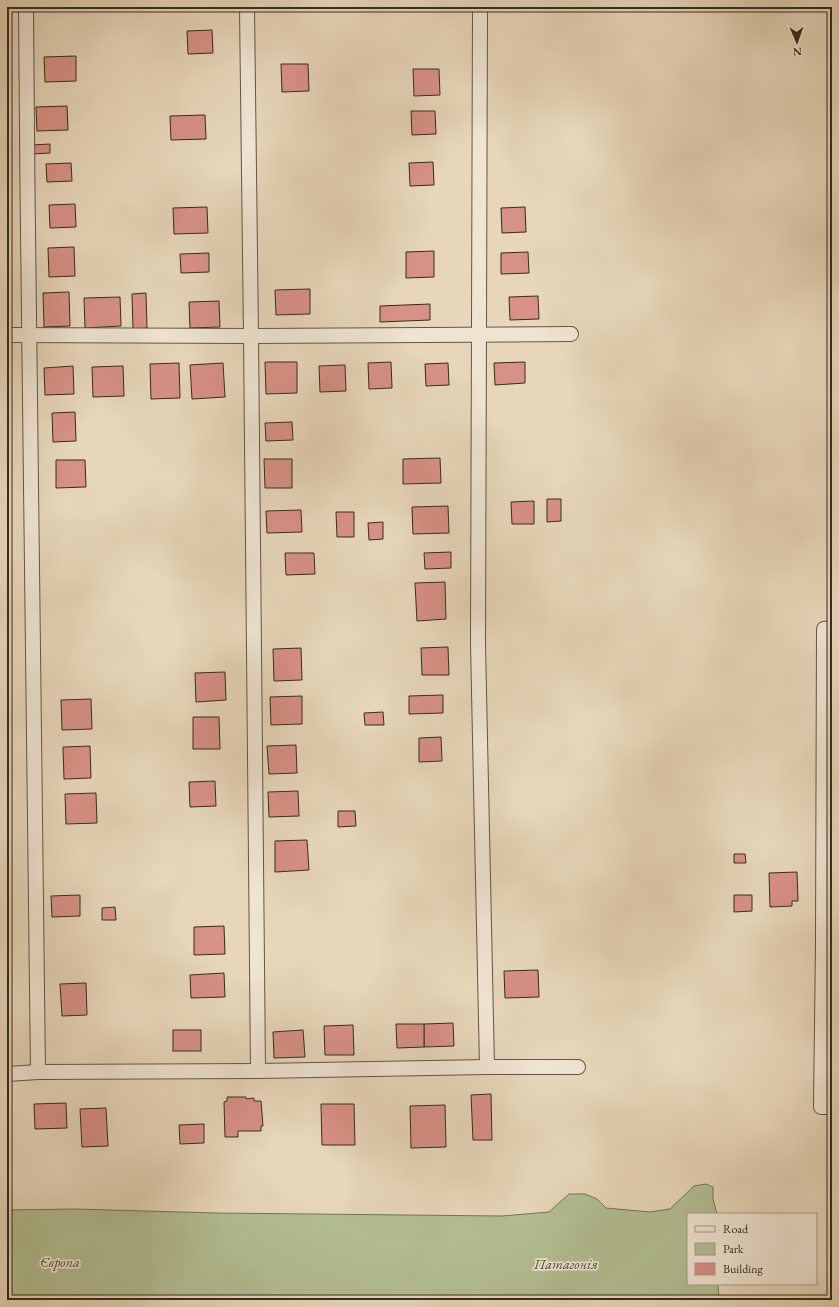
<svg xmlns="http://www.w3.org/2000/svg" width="839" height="1307" viewBox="0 0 839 1307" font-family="'EB Garamond',serif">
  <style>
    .green { fill: #b2be92; stroke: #74745a }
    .building { fill: #d89186; stroke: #362b22 }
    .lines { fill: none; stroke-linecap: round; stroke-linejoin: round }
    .street-casing { stroke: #625648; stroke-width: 16 }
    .street { stroke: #efe4d2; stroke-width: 14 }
    .labels { text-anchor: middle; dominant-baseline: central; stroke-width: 3.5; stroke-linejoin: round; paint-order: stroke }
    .park-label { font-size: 14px; font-style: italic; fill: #4f4838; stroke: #efe4d2 }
  </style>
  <rect width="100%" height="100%" fill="#e7d6b9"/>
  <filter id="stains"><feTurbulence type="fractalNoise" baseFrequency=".005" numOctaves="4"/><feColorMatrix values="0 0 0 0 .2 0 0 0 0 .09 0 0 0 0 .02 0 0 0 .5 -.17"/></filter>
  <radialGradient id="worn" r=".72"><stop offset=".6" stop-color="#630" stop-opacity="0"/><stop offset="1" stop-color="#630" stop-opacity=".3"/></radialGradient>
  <path class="green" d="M706 1184 713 1187V1199L717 1214H688V1284H718L719 1300H7V1210L74 1209 216 1213 502 1216 549 1212 569 1194H585L597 1199 606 1208 650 1212 670 1209 694 1186Z"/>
  <g class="building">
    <path d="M184 7H213V9L184 10Z"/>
    <path d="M212 30 213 53 188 54 187 31Z"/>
    <path d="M76 56V81L45 82 44 57Z"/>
    <path d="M281 64H308L309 91 282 92Z"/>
    <path d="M413 69H439L440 95 414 96Z"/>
    <path d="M67 106 68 130 37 131 36 107Z"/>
    <path d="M411 111H435L436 134 412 135Z"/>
    <path d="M205 115 206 139 171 140 170 116Z"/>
    <path d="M50 144V153L32 154 31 145Z"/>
    <path d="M433 162 434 185 410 186 409 163Z"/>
    <path d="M71 163 72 181 47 182 46 164Z"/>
    <path d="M75 204 76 227 50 228 49 205Z"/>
    <path d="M207 207 208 233 174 234 173 208Z"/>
    <path d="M525 207 526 232 502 233 501 208Z"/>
    <path d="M74 247 75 276 49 277 48 248Z"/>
    <path d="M434 251V277L406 278V252Z"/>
    <path d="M528 252 529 273 501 274V253Z"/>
    <path d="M209 253V272L181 273 180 254Z"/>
    <path d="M310 289V314L276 315 275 290Z"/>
    <path d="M69 292 70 326 44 327 43 293Z"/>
    <path d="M146 293 147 328 133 329 132 294Z"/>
    <path d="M538 296 539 319 510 320 509 297Z"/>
    <path d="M120 297 121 326 85 328 84 298Z"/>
    <path d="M219 301 220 327 190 328 189 302Z"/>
    <path d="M430 304V320L380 322V306Z"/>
    <path d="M265 362H297V393L266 394Z"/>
    <path d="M391 362 392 388 369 389 368 363Z"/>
    <path d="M525 362V383L495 385 494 363Z"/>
    <path d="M179 363 180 398 151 399 150 364Z"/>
    <path d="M223 363 225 397 192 399 190 365Z"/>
    <path d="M448 363 449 385 426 386 425 364Z"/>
    <path d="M345 365 346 391 320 392 319 366Z"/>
    <path d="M73 366 74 394 45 395 44 368Z"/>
    <path d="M123 366 124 396 93 397 92 367Z"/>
    <path d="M75 412 76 441 53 442 52 413Z"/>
    <path d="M292 422 293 440 266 441 265 423Z"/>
    <path d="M440 458 441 483 403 484V459Z"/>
    <path d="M264 459H292V488H265Z"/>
    <path d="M56 460H85L86 487 56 488Z"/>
    <path d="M547 499H561V521L547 522Z"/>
    <path d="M534 501V524H512L511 502Z"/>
    <path d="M448 506 449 533 413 534 412 507Z"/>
    <path d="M301 510 302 532 267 533 266 511Z"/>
    <path d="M336 512H354V537H337Z"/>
    <path d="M383 522V539L369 540 368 523Z"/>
    <path d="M451 552V568L425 569 424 553Z"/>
    <path d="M285 553H314L315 574 286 575Z"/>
    <path d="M445 582 446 619 417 621 415 583Z"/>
    <path d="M448 647 449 675H422L421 648Z"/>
    <path d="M301 648 302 680 274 681 273 649Z"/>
    <path d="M225 672 226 700 196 702 195 673Z"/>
    <path d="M443 695V713L409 714V696Z"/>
    <path d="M302 696V724L271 725 270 697Z"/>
    <path d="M91 699 92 729 62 730 61 700Z"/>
    <path d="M383 712 384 725H365L364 713Z"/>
    <path d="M193 717H219L220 749H193Z"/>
    <path d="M441 737 442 761 419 762V738Z"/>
    <path d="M296 745 297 773 269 774 267 746Z"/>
    <path d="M90 746 91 778 64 779 63 747Z"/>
    <path d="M215 781 216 806 190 807 189 782Z"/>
    <path d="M298 791 299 816 269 817 268 792Z"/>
    <path d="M96 793 97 823 66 824 65 794Z"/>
    <path d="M338 811H355L356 826 338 827Z"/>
    <path d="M307 840 309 870 275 872V841Z"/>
    <path d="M734 854H745L746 863H734Z"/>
    <path d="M797 872 798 901H792V906L770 907 769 873Z"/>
    <path d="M80 895V916L52 917 51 896Z"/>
    <path d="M734 895H752V911L734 912Z"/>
    <path d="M115 907 116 920H102V908Z"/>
    <path d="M224 926 225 954 194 955V927Z"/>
    <path d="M538 970 539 997 505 998 504 971Z"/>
    <path d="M224 973 225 997 191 998 190 975Z"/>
    <path d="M86 983 87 1015 62 1016 60 984Z"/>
    <path d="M453 1023 454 1046 424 1047V1024Z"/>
    <path d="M396 1024H424V1047L397 1048Z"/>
    <path d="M353 1025 354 1055H325L324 1026Z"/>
    <rect x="173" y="1030" width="28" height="21"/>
    <path d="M303 1030 305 1057 274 1058 273 1032Z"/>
    <path d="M491 1094 492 1140H473L471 1095Z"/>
    <path d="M227 1097H246V1099L254 1098V1101H261L263 1126H261V1131H238V1137H225L224 1102 227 1101Z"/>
    <path d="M66 1103 67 1128 35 1129 34 1104Z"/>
    <path d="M321 1104H354L355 1145H322Z"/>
    <path d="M445 1105 446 1147 411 1148 410 1106Z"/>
    <path d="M106 1108 108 1146 82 1147 80 1109Z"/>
    <path d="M204 1124V1143L180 1144 179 1125Z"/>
  </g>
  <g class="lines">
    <defs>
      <g id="street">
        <path d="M26 7C29 362 31 717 38 1072"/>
        <path d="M247 7 251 336 258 1071"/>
        <path d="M480 7 478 644 487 1067"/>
        <path d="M7 335 251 336 571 334"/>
        <path d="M832 628 824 629 823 944 821 1107H832"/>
        <path d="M7 1074 38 1072 258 1071 487 1067H578"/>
      </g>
    </defs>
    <use href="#street" class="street-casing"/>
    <use href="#street" class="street"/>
  </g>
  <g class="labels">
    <g class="park-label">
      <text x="60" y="1262">Європа</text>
      <text x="566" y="1264">Патагонія</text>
    </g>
  </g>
  <rect width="839" height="1307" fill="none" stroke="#e7d6b9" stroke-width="24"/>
  <rect x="8" y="8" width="823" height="1291" fill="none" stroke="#362b22" stroke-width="2"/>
  <rect x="12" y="12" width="815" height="1283" fill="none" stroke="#362b22"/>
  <rect x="687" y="1213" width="130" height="72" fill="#efe4d2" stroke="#a59a8c"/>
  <rect x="695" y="1226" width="20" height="6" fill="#efe4d2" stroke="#a59a8c"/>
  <text x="723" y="1233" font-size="12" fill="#362b22">Road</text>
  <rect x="695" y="1243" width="20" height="12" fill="#b2be92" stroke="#a59a8c"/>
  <text x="723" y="1253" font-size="12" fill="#362b22">Park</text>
  <rect x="695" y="1263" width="20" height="12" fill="#d89186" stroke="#a59a8c"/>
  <text x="723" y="1273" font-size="12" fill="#362b22">Building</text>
  <g transform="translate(797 42) rotate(178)" stroke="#efe4d2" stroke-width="3" paint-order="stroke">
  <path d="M0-3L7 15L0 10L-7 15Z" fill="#362b22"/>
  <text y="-6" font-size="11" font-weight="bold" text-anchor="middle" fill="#362b22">N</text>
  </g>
  <rect width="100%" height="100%" filter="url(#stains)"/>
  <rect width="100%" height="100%" fill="url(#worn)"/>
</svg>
